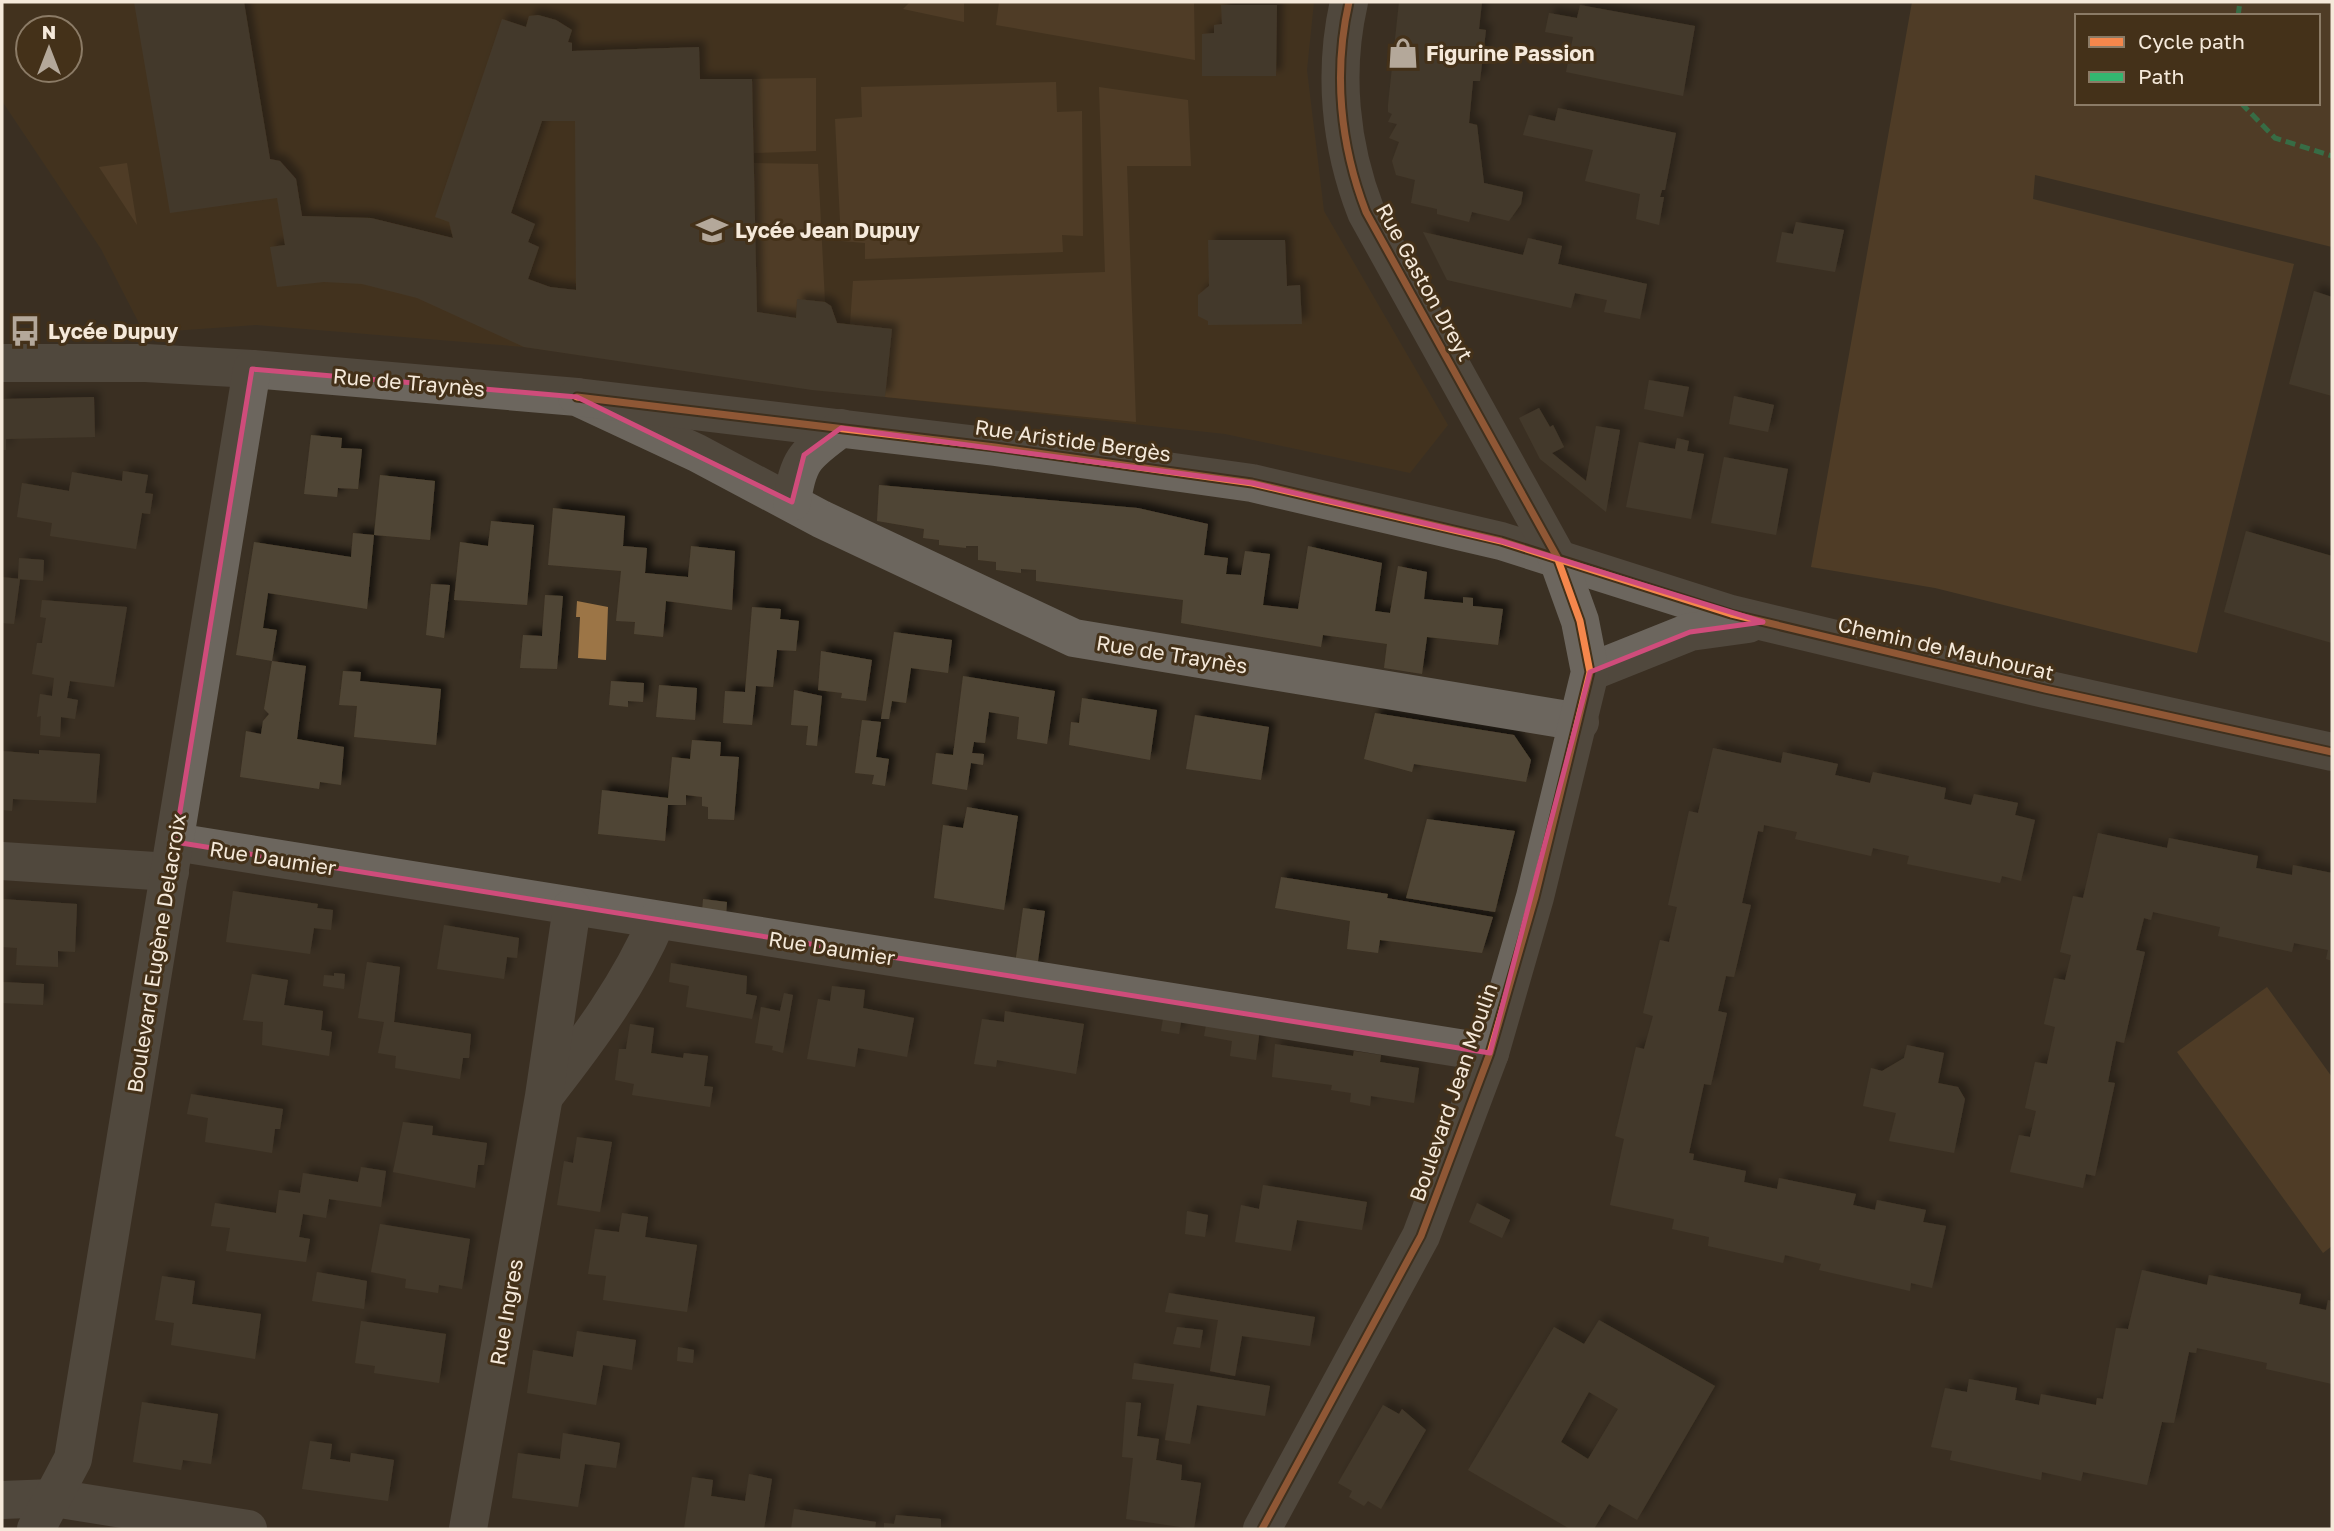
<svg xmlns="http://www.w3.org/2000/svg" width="2334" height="1531" viewBox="0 0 2334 1531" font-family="'Golos Text',sans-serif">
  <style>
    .built { fill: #4c361a; fill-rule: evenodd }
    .green { fill: #684d2b; fill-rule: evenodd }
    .water { fill: #9c7546 }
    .building { fill: #504534; fill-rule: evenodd; filter: url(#shadow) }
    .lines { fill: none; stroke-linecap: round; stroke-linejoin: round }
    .minor { stroke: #6c665e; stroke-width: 38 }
    .quiet { stroke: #33b770; stroke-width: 5; stroke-dasharray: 10 5; stroke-linecap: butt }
    .cycleway-casing { stroke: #443119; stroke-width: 11 }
    .cycleway { stroke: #f5874c; stroke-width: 7 }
    .marked { fill: none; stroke: #cf4c7b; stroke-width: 5; stroke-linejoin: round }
    .labels { text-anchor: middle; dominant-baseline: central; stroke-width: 6; stroke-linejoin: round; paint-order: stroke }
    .poi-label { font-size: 21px; font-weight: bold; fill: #f5e9da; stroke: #443119; text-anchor: start }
    .street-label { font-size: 21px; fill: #f5e9da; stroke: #443119 }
  </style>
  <defs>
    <filter id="shadow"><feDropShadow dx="6" dy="-6" stdDeviation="3.5" flood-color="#0009"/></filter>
  </defs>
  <rect width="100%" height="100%" fill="#3a3023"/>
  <path class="built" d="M2 2H1314L1307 70 1324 211 1448 425 1410 473 1225 434 885 397 524 347 256 325 144 333 101 249 2 101ZM28 28H70V70H28Z"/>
  <g class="green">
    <path d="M910 2H964V22L903 9Z"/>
    <path d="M999 2H1194L1195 60 996 25Z"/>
    <path d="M1912 2H2332V247L2035 175 2033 199 2294 264 2197 653 1935 588 1811 567ZM2077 16H2318V103H2077Z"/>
    <path d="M816 78V151L754 153 752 79Z"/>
    <path d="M1056 82 1057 112 1082 111 1083 236 1062 235 1063 252 865 259V243L841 241 835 119 862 117 861 87Z"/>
    <path d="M1099 87 1188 100 1191 166H1127L1136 422 885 397 892 330 850 324 853 281 1105 272Z"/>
    <path d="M127 163 137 225 99 167Z"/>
    <path d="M754 163 818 164 825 302 797 299 796 318 757 312Z"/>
    <path d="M2267 987 2332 1077V1246L2323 1253 2177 1052Z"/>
  </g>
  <path class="water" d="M577 601 608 607 606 660 578 658 580 617H576Z"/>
  <g class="building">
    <path d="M134 2H244L270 159 280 161 296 179 302 216 371 218 453 238 449 222 435 217 502 19 526 27 529 16 538 15 556 20 572 30 568 42 572 43V51L699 47 700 79H752L757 312 796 318 797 299 825 302 831 306 837 323 892 329 885 397 812 390 524 347 417 298 362 284 324 282 277 287 270 247 285 245 277 198 170 213ZM542 121H575L576 290 550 287 528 279 539 247 528 242 535 224 511 213Z"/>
    <path d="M1399 2H1482L1479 29 1486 30 1480 81H1473L1469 123 1477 125 1484 183 1523 192 1521 204 1509 221 1472 212 1469 222 1437 214V209L1411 203 1415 180 1396 175 1392 161 1399 142 1389 138 1397 124 1388 122 1392 114 1388 112V105Z"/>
    <path d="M1221 5H1277L1276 76H1202V34L1214 33V25L1222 24Z"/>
    <path d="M1580 5 1695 26 1683 96 1566 72 1573 37 1545 32 1549 13 1577 18Z"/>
    <path d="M1558 108 1676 133 1665 190H1662L1660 197H1664L1659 225 1636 219 1640 194 1585 181 1593 150 1523 135 1529 115 1555 121Z"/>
    <path d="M1796 222 1844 230 1835 272 1776 262 1782 232 1793 234Z"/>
    <path d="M1423 232 1523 255 1528 238 1562 246 1558 264 1647 284 1640 319 1604 312 1607 300 1575 293 1571 308 1447 280Z"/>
    <path d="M1208 240H1285L1287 286 1300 285 1302 324 1208 325V321L1198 316V295L1209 286Z"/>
    <path d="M2314 291 2332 297V396L2289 384Z"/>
    <path d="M1649 380 1689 387 1683 417 1644 409Z"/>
    <path d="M1734 396 1774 405 1768 432 1729 424Z"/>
    <path d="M94 397 95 437 6 439V450H2V399Z"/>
    <path d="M1539 408 1550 427 1553 425 1564 447 1552 453 1586 481 1596 426 1620 430 1606 512 1540 459 1519 418Z"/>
    <path d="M311 435 342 438 341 448 362 449 358 489 338 488 337 497 304 494Z"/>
    <path d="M1677 438 1689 441 1687 451 1704 454 1691 519 1626 507 1639 442 1675 449Z"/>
    <path d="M1724 457 1788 469 1776 535 1711 523Z"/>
    <path d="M123 471 148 475 145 493 153 494 150 514 142 513 136 549 50 536 52 523 17 517 22 483 69 491 72 472 122 481Z"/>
    <path d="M380 475 435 481 430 540 374 535Z"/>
    <path d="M879 485 1138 508 1208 524 1204 555 1228 558 1226 574 1241 575 1245 551 1270 554 1263 605 1298 609 1308 546 1382 563 1375 611 1390 613 1398 566 1427 572 1424 599 1463 603V597L1473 598V606L1503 609 1498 645 1427 637 1422 674 1384 668 1387 644 1323 635 1321 647 1181 623 1183 600 1036 581V570L1021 569V573L996 570V562L978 560V546H966V548L939 545V540L923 538 924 529 877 521Z"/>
    <path d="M553 508 625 516 623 546 647 548 645 573 688 577 691 546 735 551 732 610 666 601 663 637 634 634 635 622 616 621 621 571 548 565Z"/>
    <path d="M491 521 534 525 527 605 454 600 460 542 488 546Z"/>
    <path d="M2246 531 2332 556V643L2224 612Z"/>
    <path d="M353 533 374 535 367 609 268 593 263 628 277 630 272 661 306 666 297 739 344 747 341 785 320 782 319 789 240 777 246 731 261 734 263 721 269 714 264 709 272 661 236 655 254 542 351 557Z"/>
    <path d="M19 558 44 560 43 581 18 579Z"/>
    <path d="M2 577 20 579 14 624 2 623Z"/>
    <path d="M431 584 450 585 444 638 426 635Z"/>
    <path d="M545 595 563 596 557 669 520 668 523 635 542 636Z"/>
    <path d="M42 600 127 607 114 687 70 681 67 698 78 700 75 719 61 717 60 737 40 735 41 716 37 717 40 694 52 696 54 678 32 674 37 643H42L46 618 40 617Z"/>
    <path d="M752 607 781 609 780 619 799 621 796 651 777 650 773 687 756 686 752 725 723 723 725 691 745 692Z"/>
    <path d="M894 632 952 640 948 673 911 668 906 703 892 701 889 719H881Z"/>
    <path d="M821 651 872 660 866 701 841 698 842 693 818 690Z"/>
    <path d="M343 671 361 672 360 681 441 689 436 745 354 737 357 706 339 705Z"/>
    <path d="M963 676 1055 691 1047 744 1017 739 1019 717 989 712 985 743 974 742 972 753 984 754 983 765 971 763 967 790 932 784 936 753 953 755Z"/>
    <path d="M611 681 644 683 643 702 628 701V707L609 705Z"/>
    <path d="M659 685 697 688 695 720 656 717Z"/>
    <path d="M794 690 822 696 817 746 806 745 808 726 791 725Z"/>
    <path d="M1082 698 1157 710 1150 760 1069 745 1071 722 1079 723Z"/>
    <path d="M1375 713 1514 735 1531 760 1526 782 1414 764 1412 772 1364 759Z"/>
    <path d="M1195 715 1269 727 1261 780 1186 769Z"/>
    <path d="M862 720 881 722 876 757 889 759 885 786 872 784 874 775 855 773Z"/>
    <path d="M692 740 721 742 720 756 739 757 734 820 708 819V807L702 806V797L686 795V805H668L665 841 598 834 602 790 668 798 672 757 690 759Z"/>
    <path d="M1713 748 1781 763 1783 752 1838 764 1835 775 1870 783 1873 772 1946 788 1944 799 1971 805 1974 794 2018 803 2015 815 2035 820 2021 881 2002 876 2000 883 1907 864 1909 856 1873 848 1871 856 1795 839 1797 832 1764 825 1763 832 1758 831 1742 903 1751 905 1734 977 1726 976 1718 1011 1727 1013 1711 1085 1704 1084 1689 1153 1694 1154 1693 1160 1746 1171 1744 1182 1777 1189 1779 1178 1856 1194 1853 1205 1875 1210 1877 1200 1926 1210 1923 1222 1946 1226 1932 1288 1911 1283 1910 1291 1819 1270 1821 1264 1785 1255 1783 1263 1708 1246 1709 1237 1672 1229 1674 1219 1610 1205 1624 1139 1615 1136 1636 1047 1644 1049 1653 1016 1643 1013 1660 940 1669 942 1677 907 1668 905 1689 811 1698 813Z"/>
    <path d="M39 750 100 754 96 803 13 799 12 811 2 810V751L39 754Z"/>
    <path d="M967 807 1018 816 1004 910 934 898 943 825 963 828Z"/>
    <path d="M1427 819 1515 831 1495 912 1406 898Z"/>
    <path d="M2098 833 2167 848 2169 838 2258 856 2256 868 2292 875 2293 865 2332 873V961L2326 959 2328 950 2294 943 2292 952 2218 936 2220 927 2153 912 2151 920 2144 918 2136 950 2145 952 2124 1043 2116 1041 2108 1082 2115 1083 2095 1176 2086 1174 2083 1188 2010 1172 2019 1135 2030 1137 2036 1111 2025 1108 2035 1062 2047 1064 2055 1027 2044 1024 2054 978 2065 980 2071 955 2060 952 2073 896 2083 898Z"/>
    <path d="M1281 877 1388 894 1387 898 1493 917 1482 953 1380 940 1378 953 1347 949 1350 921 1275 908Z"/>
    <path d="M233 891 318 904 317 908 333 910 331 930 314 928 310 954 226 942Z"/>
    <path d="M2 899 77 904 75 952 58 951V967L16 965 17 948 2 947Z"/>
    <path d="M703 899 727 902 726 916 702 912Z"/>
    <path d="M1023 908 1045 911 1037 968 1015 964Z"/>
    <path d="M444 925 519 938 517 958 507 957 504 979 437 969Z"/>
    <path d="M367 962 400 967 394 1022 471 1034 469 1058H463L460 1079 395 1068 396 1056 378 1053 384 1022 358 1018Z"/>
    <path d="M671 963 747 976 746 994 757 996 752 1019 686 1007 689 986 669 982Z"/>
    <path d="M334 973 345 974 344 989 323 986 324 975 334 976Z"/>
    <path d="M252 974 288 980 284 1005 323 1011 321 1030 332 1032 329 1056 262 1045 263 1022 243 1020Z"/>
    <path d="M2 982 44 984 43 1005 2 1003Z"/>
    <path d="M832 986 865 990 863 1008 914 1018 907 1057 858 1048 855 1067 807 1059 818 999 830 1001Z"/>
    <path d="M784 993 793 995 783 1053 772 1050 773 1046 755 1043 761 1007 780 1011Z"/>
    <path d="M1005 1011 1084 1024 1076 1074 997 1060 996 1067 974 1064 982 1019 1004 1022Z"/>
    <path d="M1164 1013 1182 1016 1179 1034 1161 1031Z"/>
    <path d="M1207 1020 1260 1028 1256 1060 1230 1056 1232 1041 1204 1036Z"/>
    <path d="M630 1024 654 1028 651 1053 683 1058 684 1053 708 1056 704 1086 713 1087 710 1107 632 1095 634 1084 615 1080 619 1049H626Z"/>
    <path d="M1275 1044 1353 1056 1354 1051 1381 1055 1380 1062 1419 1068 1414 1103 1371 1096 1370 1106 1350 1102 1351 1093 1331 1090 1332 1085 1272 1077Z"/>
    <path d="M1907 1045 1944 1053 1938 1083 1958 1087 1965 1099 1954 1153 1889 1141 1896 1113 1863 1106 1871 1068 1882 1071 1904 1058Z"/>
    <path d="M191 1094 283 1109 280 1129H275L272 1153 205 1142 208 1118 187 1114Z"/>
    <path d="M403 1122 433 1126 432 1135 487 1143 484 1165H478L475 1188 393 1172Z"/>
    <path d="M577 1137 612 1142 600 1212 557 1205 564 1161 573 1163Z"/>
    <path d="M361 1167 386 1171 381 1207 329 1199 326 1218 303 1214 299 1237 310 1239 306 1262 226 1251 230 1228 211 1226 215 1203 276 1213 279 1190 300 1193 303 1173 358 1182Z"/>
    <path d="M1263 1185 1367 1202 1362 1230 1297 1220 1291 1251 1235 1242 1241 1205 1259 1209Z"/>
    <path d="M1477 1203 1510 1220 1502 1238 1469 1222Z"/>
    <path d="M1187 1211 1208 1215 1205 1237 1185 1234Z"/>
    <path d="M622 1213 648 1217 645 1237 697 1245 687 1312 603 1300 606 1276 588 1274 595 1229 619 1232Z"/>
    <path d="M380 1224 470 1239 462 1289 439 1285 438 1293 405 1288 406 1279 371 1272Z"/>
    <path d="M2142 1270 2207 1285 2209 1275 2301 1294 2299 1304 2326 1310 2328 1300 2332 1301V1384L2266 1369 2267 1363 2197 1348 2196 1353 2189 1352 2174 1423 2162 1422 2147 1485 2083 1472 2081 1481 2042 1472 2041 1480 1950 1460 1952 1451 1931 1447 1945 1388 1967 1392 1969 1379 2017 1388 2015 1400 2039 1405 2041 1394 2096 1405 2097 1398 2103 1399 2116 1328 2128 1329Z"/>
    <path d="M317 1272 367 1281 364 1309 312 1301Z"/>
    <path d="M162 1276 195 1281 192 1304 261 1314 255 1359 171 1345 174 1323 155 1320Z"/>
    <path d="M1169 1293 1315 1317 1310 1346 1242 1336 1235 1376 1210 1371 1218 1320 1165 1312Z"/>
    <path d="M1599 1320 1715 1386 1637 1520 1609 1504 1594 1529H1570L1468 1470 1554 1327 1584 1344ZM1589 1392 1618 1409 1588 1459 1561 1442Z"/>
    <path d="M361 1321 446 1334 439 1383 374 1373 375 1366 355 1363Z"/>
    <path d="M1177 1327 1203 1330 1200 1348 1173 1344Z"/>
    <path d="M577 1331 636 1340 632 1370 603 1365 596 1405 527 1393 533 1350 573 1357Z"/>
    <path d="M678 1347 694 1350 693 1363 677 1361Z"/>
    <path d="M1134 1363 1270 1386 1265 1416 1197 1405 1190 1444 1165 1440 1174 1384 1132 1379Z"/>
    <path d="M142 1402 218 1414 211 1464 183 1460 181 1470 133 1462Z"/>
    <path d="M1126 1402 1141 1403 1137 1436 1159 1439 1156 1460 1182 1465 1181 1480 1201 1483 1194 1529 1126 1519 1133 1458 1122 1457Z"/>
    <path d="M1383 1405 1399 1414 1402 1409 1426 1430 1381 1509 1368 1501 1364 1506 1349 1497 1352 1491 1338 1483Z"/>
    <path d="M563 1433 620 1443 616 1468 585 1464 578 1507 512 1498 518 1453 560 1459Z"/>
    <path d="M310 1441 332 1444 330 1459 350 1462 351 1453 394 1460 388 1501 302 1489Z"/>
    <path d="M749 1474 772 1479 764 1529H684L692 1477 713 1480 711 1496 745 1501Z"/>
    <path d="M794 1509 876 1522 875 1529H791Z"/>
    <path d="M896 1515 941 1519V1529H884V1523L894 1524Z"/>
  </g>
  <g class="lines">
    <g class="minor">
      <path d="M2 363H146L252 369 577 397 697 453 821 519 1074 638 1580 722"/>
      <path d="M577 397 995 447 1252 483 1501 541 1731 614 2045 689 2332 752"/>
      <path d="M792 502C798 457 807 454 841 428"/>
      <path d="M1590 672 1690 632 1748 624"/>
      <path d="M175 842 1490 1053"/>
      <path d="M2 861 170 872"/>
      <path d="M546 1094C588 1040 630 984 657 920"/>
      <path d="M2 1500 54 1498 248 1529"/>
      <path d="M36 1529 73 1459 252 369"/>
      <path d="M468 1529 544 1096 572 907"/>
      <path d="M1262 1529 1421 1236 1490 1053 1535 897 1590 672 1580 621 1557 557 1366 212C1340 145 1333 72 1349 2"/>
    </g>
    <g class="quiet">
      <path d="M2238 16 2240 2"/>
      <path d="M2241 103 2275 138 2332 156"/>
    </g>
    <defs>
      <g id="cycleway">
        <path d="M577 397 995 447 1252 483 1501 541 1731 614 2045 689 2332 752"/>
        <path d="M1262 1529 1421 1236 1490 1053 1535 897 1590 672 1580 621 1557 557 1366 212C1340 145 1333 72 1349 2"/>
      </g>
    </defs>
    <use href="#cycleway" class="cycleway-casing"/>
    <use href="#cycleway" class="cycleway"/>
  </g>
  <path d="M0 0H2334V1531H0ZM252 369 577 397 792 502 804 455 841 428 1252 483 1501 541 1763 622 1690 632 1590 672 1490 1053 175 842Z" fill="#3a3023" fill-opacity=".55" fill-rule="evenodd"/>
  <path class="marked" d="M252 369 577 397 792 502 804 455 841 428 1252 483 1501 541 1763 622 1690 632 1590 672 1490 1053 175 842Z"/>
  <defs>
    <symbol id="shop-bare" viewBox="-9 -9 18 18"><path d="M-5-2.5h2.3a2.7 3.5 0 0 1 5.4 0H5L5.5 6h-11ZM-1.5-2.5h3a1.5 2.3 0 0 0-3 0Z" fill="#b4a89a" stroke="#443119" stroke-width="2.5" paint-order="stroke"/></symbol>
    <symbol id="school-bare" viewBox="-9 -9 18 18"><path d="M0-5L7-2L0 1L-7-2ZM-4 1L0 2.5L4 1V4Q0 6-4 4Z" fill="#b4a89a" stroke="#443119" stroke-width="2.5" paint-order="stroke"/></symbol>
    <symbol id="bus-bare" viewBox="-9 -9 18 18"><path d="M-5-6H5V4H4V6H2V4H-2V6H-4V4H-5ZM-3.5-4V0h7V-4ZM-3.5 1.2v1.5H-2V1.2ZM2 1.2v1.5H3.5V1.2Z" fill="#b4a89a" stroke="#443119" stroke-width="2.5" paint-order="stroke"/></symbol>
  </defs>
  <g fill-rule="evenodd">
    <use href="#shop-bare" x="1381" y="31" width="44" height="44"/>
    <use href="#school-bare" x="690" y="208" width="44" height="44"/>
    <use href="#bus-bare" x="3" y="309" width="44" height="44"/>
  </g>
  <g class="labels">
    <g class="poi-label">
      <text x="1426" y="53">Figurine Passion</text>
      <text x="735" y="230">Lycée Jean Dupuy</text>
      <text x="48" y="331">Lycée Dupuy</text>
    </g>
    <g class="street-label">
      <text transform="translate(1425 282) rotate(61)">Rue Gaston Dreyt</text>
      <text transform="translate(409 382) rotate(5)">Rue de Traynès</text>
      <text transform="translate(1073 440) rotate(8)">Rue Aristide Bergès</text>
      <text transform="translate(1946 648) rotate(13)">Chemin de Mauhourat</text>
      <text transform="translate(1172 654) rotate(9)">Rue de Traynès</text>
      <text transform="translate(273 858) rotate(9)">Rue Daumier</text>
      <text transform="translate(832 948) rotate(9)">Rue Daumier</text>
      <text transform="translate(156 953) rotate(-81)">Boulevard Eugène Delacroix</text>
      <text transform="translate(1453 1092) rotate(-71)">Boulevard Jean Moulin</text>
      <text transform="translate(506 1312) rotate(-80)">Rue Ingres</text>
    </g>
  </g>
  <rect width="2334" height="1531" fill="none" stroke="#f5e9da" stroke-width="7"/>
  <rect x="2075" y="14" width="245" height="91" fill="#443119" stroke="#8b7b66" stroke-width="2"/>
  <rect x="2089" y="37" width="35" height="10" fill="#f5874c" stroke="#8b7b66" stroke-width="2"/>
  <text x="2138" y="49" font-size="21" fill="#f5e9da">Cycle path</text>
  <rect x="2089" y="72" width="35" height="10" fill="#33b770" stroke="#8b7b66" stroke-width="2"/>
  <text x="2138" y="84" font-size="21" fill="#f5e9da">Path</text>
  <g transform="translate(49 49)"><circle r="33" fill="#443119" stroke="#8b7b66" stroke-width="2"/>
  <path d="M0-5L12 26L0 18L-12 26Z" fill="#b4a89a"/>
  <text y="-10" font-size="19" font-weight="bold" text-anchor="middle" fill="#f5e9da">N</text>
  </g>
</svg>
